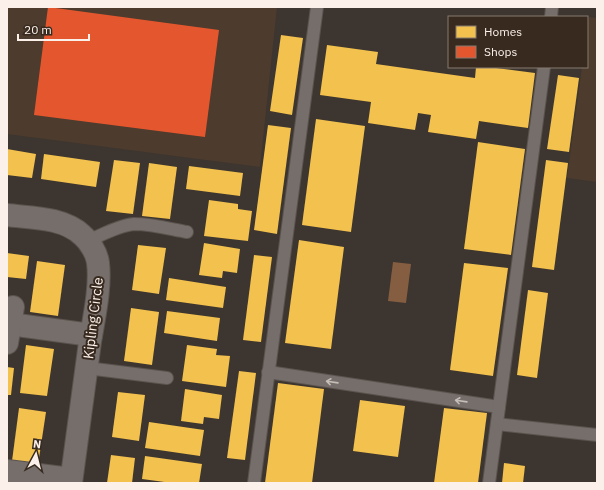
<svg xmlns="http://www.w3.org/2000/svg" width="604" height="490" viewBox="0 0 604 490" font-family="'IBM Plex Sans',sans-serif">
  <style>
    .built { fill: #4d3b2d }
    .water { fill: #855e41 }
    .homes { fill: #f2c14e }
    .shops { fill: #e4572e }
    .lines { fill: none; stroke-linecap: round; stroke-linejoin: round }
    .lane-casing { stroke: #5b534e; stroke-width: 14 }
    .street-casing { stroke: #5b534e; stroke-width: 24 }
    .lane { stroke: #756e6a; stroke-width: 12 }
    .street { stroke: #756e6a; stroke-width: 22 }
    .oneway { stroke: #c5bdb7 }
    .labels { text-anchor: middle; dominant-baseline: central; stroke-width: 4; stroke-linejoin: round; paint-order: stroke }
    .street-label { font-size: 14px; fill: #fbf1ea; stroke: #382a1f }
  </style>
  <rect width="100%" height="100%" fill="#3d352f"/>
  <g class="built">
    <path d="M7 7H277L260 167 7 134Z"/>
    <path d="M589 17 597 18V182L567 178 582 67H587V29Z"/>
  </g>
  <path class="water" d="M393 262 411 264 406 303 388 301Z"/>
  <g class="homes">
    <path d="M281 35 303 38 292 115 270 111Z"/>
    <path d="M327 45 378 52 376 64 475 78 476 67H488L535 73 528 128 479 121 476 139 428 132 431 115 418 113 415 130 368 123 371 102 320 95Z"/>
    <path d="M558 75 579 78 569 152 547 149Z"/>
    <path d="M316 119 365 126 351 232 302 225Z"/>
    <path d="M268 125 291 128 277 234 254 230Z"/>
    <path d="M478 142 525 149 511 255 464 249Z"/>
    <path d="M7 149 36 154 32 178 7 175Z"/>
    <path d="M44 154 100 162 96 187 41 179Z"/>
    <path d="M114 160 140 163 133 214 106 211Z"/>
    <path d="M546 160 568 163 554 270 532 267Z"/>
    <path d="M149 163 177 167 170 219 142 216Z"/>
    <path d="M189 166 243 173 240 196 186 189Z"/>
    <path d="M209 200 238 204V209L252 211 248 241 204 236Z"/>
    <path d="M299 240 344 247 331 349 285 343Z"/>
    <path d="M204 243 240 249 237 273 223 271 222 278 199 275Z"/>
    <path d="M138 245 166 248 159 294 132 290Z"/>
    <path d="M7 253 29 256 26 279 7 277Z"/>
    <path d="M254 255 272 257 261 342 243 340Z"/>
    <path d="M37 261 65 265 58 316 30 312Z"/>
    <path d="M464 263 508 268 493 376 450 370Z"/>
    <path d="M169 278 226 287 223 308 166 300Z"/>
    <path d="M528 290 548 293 537 378 517 375Z"/>
    <path d="M131 308 159 312 152 365 124 361Z"/>
    <path d="M167 311 220 318 217 341 164 333Z"/>
    <path d="M26 345 54 349 47 396 20 393Z"/>
    <path d="M187 345 217 349 216 355 230 356 226 387 182 381Z"/>
    <path d="M7 367 14 368 11 395H7Z"/>
    <path d="M239 371 256 373 245 460 227 458Z"/>
    <path d="M278 383 324 389 312 483H265Z"/>
    <path d="M185 389 222 395 219 419 204 417 203 424 181 421Z"/>
    <path d="M118 392 145 395 139 441 112 437Z"/>
    <path d="M360 400 405 406 398 457 353 451Z"/>
    <path d="M19 408 46 412 38 465 12 461Z"/>
    <path d="M444 408 487 413 478 483H434Z"/>
    <path d="M149 422 204 430 200 456 145 448Z"/>
    <path d="M111 455 135 458 132 483H107Z"/>
    <path d="M145 456 202 464 199 483H172L142 479Z"/>
    <path d="M504 463 525 466 523 483H502Z"/>
  </g>
  <path class="shops" d="M48 7 219 30 205 137 34 115Z"/>
  <g class="lines">
    <defs>
      <g id="lane">
        <path d="M551 17 552 7"/>
        <path d="M88 241C101 235 120 225 134 224 152 224 170 229 187 232"/>
        <path d="M87 368 167 378"/>
        <path d="M268 372 499 407"/>
        <path d="M497 424 597 435"/>
        <path d="M254 483 317 7"/>
        <path d="M489 483 544 67"/>
      </g>
      <g id="street">
        <path d="M7 215C31 218 63 217 82 235 89 241 97 253 98 263 101 286 94 318 90 342 84 389 77 436 71 483"/>
        <path d="M10 324 91 335"/>
        <path d="M7 343 13 307"/>
        <path d="M7 471 71 479"/>
      </g>
    </defs>
    <use href="#lane" class="lane-casing"/>
    <use href="#street" class="street-casing"/>
    <use href="#lane" class="lane"/>
    <use href="#street" class="street"/>
  </g>
  <defs><path id="oneway-shaft" d="M-6 0H5M1.5-3L5.5 0L1.5 3" fill="none" stroke-width="1.6" stroke-linecap="round" stroke-linejoin="round"/></defs>
  <g class="oneway">
    <use href="#oneway-shaft" transform="translate(332 382) rotate(-172)"/>
    <use href="#oneway-shaft" transform="translate(461 401) rotate(-172)"/>
  </g>
  <g class="labels">
    <g class="street-label">
      <text transform="translate(93 318) rotate(-83)">Kipling Circle</text>
    </g>
  </g>
  <rect width="604" height="490" fill="none" stroke="#fbf1ea" stroke-width="16"/>
  <rect x="448" y="16" width="140" height="52" fill="#382a1f" stroke="#867a70"/>
  <rect x="456" y="26" width="20" height="12" fill="#f2c14e" stroke="#867a70"/>
  <text x="484" y="36" font-size="12" fill="#fbf1ea">Homes</text>
  <rect x="456" y="46" width="20" height="12" fill="#e4572e" stroke="#867a70"/>
  <text x="484" y="56" font-size="12" fill="#fbf1ea">Shops</text>
  <g transform="translate(36 454) rotate(7)" stroke="#382a1f" stroke-width="3" paint-order="stroke">
  <path d="M0-3L7 15L0 10L-7 15Z" fill="#fbf1ea"/>
  <text y="-6" font-size="11" font-weight="bold" text-anchor="middle" fill="#fbf1ea">N</text>
  </g>
  <path d="M18 34v6h71v-6" fill="none" stroke="#fbf1ea" stroke-width="2"/>
  <text x="24" y="34" font-size="12" fill="#fbf1ea" stroke="#382a1f" stroke-width="3" paint-order="stroke">20 m</text>
</svg>
